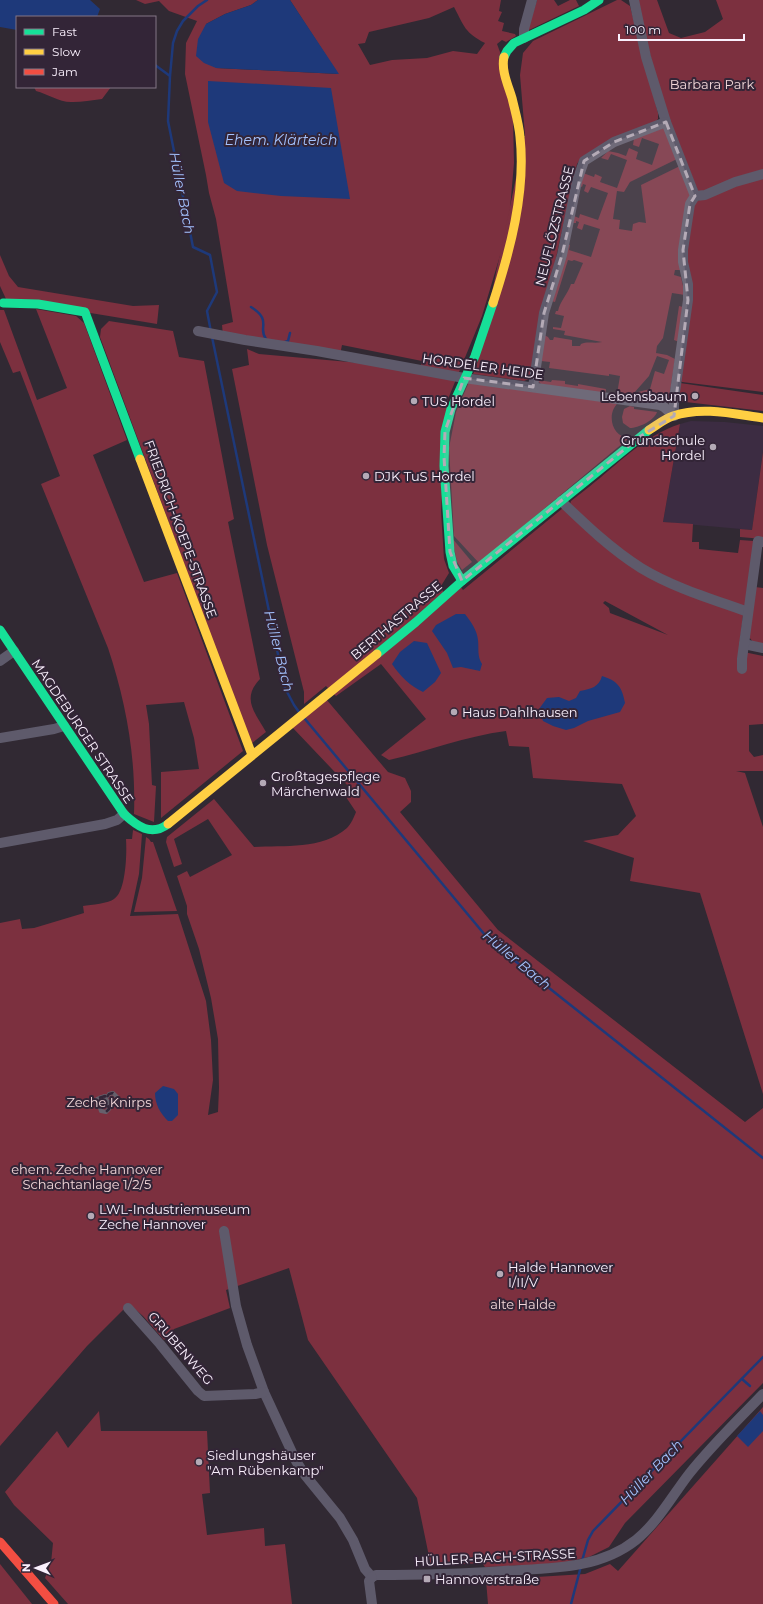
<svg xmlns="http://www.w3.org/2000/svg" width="763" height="1604" viewBox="0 0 763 1604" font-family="Montserrat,sans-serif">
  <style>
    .built { fill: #3c2c42 }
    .green { fill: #7c303f; fill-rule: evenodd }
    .water { fill: #1e397a }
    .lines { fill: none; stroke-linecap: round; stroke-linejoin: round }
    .stream { stroke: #1e397a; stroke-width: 2.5 }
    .street { stroke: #5e5a6b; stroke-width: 10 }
    .fast { stroke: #16e098; stroke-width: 9 }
    .slow { stroke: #ffcf43; stroke-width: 9 }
    .jam { stroke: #f24e42; stroke-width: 9 }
    .rail-casing { stroke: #66606c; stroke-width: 4 }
    .rail { stroke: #332537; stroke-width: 2.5; stroke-dasharray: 8; stroke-linecap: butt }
    .marked { fill: #b4aab6; fill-opacity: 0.2; stroke: #b4aab6; stroke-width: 3; stroke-dasharray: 8 5; stroke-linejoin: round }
    .poi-dot { fill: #b4aab6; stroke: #332537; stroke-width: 1.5 }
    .labels { text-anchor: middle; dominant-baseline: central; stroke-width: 4; stroke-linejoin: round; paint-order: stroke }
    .park-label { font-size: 13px; fill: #f2d7d9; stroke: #332537 }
    .street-label { font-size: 13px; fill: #faf0fd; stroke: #332537 }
    .poi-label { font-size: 13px; fill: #faf0fd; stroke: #332537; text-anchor: start }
    .water-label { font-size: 14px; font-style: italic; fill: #a3c2fe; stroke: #332537 }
  </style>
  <rect width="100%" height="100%" fill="#312933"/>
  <path class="built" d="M691 421 725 422 763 426V452L752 530 663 522 680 424Z"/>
  <g class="green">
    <path d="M136 0H258L251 5 225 14 206 24 216 68 338 74 290 0H501L499 11 502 12 498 21 504 23 502 31 515 34 516 36 506 42 502 40 497 44 503 60 513 119 514 163 510 209 502 249 482 316 448 399 441 511 444 559 449 573 441 586 444 594 459 585 463 590 563 508 602 544 743 615 739 651 763 656V724L749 725V751L754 757 763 755V771H736L745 773 763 827V1094L700 893 630 881 634 858 583 841 618 835 636 816 622 784 533 778 529 747 509 746 506 731C466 736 428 751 389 760L381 755 426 719 381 664 336 696 326 686 304 704V692L267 545 232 369 249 365 247 349 259 354 383 365 420 370 422 361 342 345 340 355 223 336 222 325 233 322 216 219 209 193 206 175 185 74 186 43 197 21 169 11 159 1 145 4ZM454 7C464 26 465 33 485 43L477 54 453 51 427 58 392 60 370 65 358 44 365 43 369 32 429 18ZM605 601 668 635 610 613 609 608 603 603Z"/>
    <path d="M537 0H554L558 6 570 0H576L579 6 529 30V25Z"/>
    <path d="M617 0H621L630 6 658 113V119L655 122 579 161 577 164 529 379 524 381 473 374 476 368 525 135 520 75 523 53 533 41Z"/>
    <path d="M637 0H657L669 33 681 38 705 32 723 19 716 0H763V170L704 192 698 191 669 119 656 79Z"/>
    <path d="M34 87H111L102 99C92 100 82 102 73 102 60 103 48 94 36 91Z"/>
    <path d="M664 128 677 159 630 182 624 192 617 191 613 219 620 220 619 229 632 231 633 224 639 222 646 223 641 185 680 166 691 195 680 270H675L674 275 681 277 685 295 672 293 663 338 657 346 656 353 667 355 675 359 669 399 666 401 617 394 620 376 609 374V376L549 368 550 362 541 361 544 335 548 337 550 340H553L554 337 572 340V346H580L581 344C588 341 594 344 602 342L564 335 565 331 553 329V327L561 328 564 316 555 314 556 311H558C560 301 568 294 571 284H574L583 263 574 260 572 261 568 260 555 302 551 301 568 244 570 245 569 250 591 257 600 229 584 224 582 230 577 228 579 222 576 221V223H572L574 216 579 218 580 214 598 220 608 193 591 187 588 193 584 191 586 185 583 184 582 187 580 186 583 173 594 177 595 174 602 177 600 182 617 188 627 160 611 154 608 160 601 158 608 151 618 153 626 156 629 148 638 152 636 159 652 165 659 144 642 138 639 147 633 145 634 138ZM657 356 669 360 664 374 655 371 650 389 634 393 649 376Z"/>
    <path d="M763 176V392L682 382 680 380 685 260 692 209 697 201Z"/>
    <path d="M0 255 9 276 18 287 133 306 159 305 157 324 6 299 0 286Z"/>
    <path d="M679 306 683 307 679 342 674 340Z"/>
    <path d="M36 309 76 316 84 323 127 440 93 455 144 582 177 573 243 751 161 818V772L199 769 194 738 184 702 146 705 149 724 152 785 156 786 154 822 134 814C136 757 126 702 108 648L41 484 60 476 20 371 13 373 0 342V310H4L37 400 67 388Z"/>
    <path d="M109 321 173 331 179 357 204 361 234 519 228 522 260 679C241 699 255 712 266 732L251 744 100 337 101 329Z"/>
    <path d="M538 380 551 382 552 380 565 381V384L578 386V384L606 389 605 394 541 384 538 381Z"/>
    <path d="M469 382 618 403C606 414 612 437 629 438L479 563 454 536 449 448 456 412Z"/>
    <path d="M680 383 763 395V411L677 401Z"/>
    <path d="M630 406 634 407V409L657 412C654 421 638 428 630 428L623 423 622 417 624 409Z"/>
    <path d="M680 424 663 522 693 524 692 542H699V549L738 553 740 540 754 541 746 608C700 591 652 575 613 544 598 532 584 518 570 504L571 501 589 487C618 464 645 435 680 424Z"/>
    <path d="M763 452V539L740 537V529L752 530Z"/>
    <path d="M452 538 472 562 462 570 457 562Z"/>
    <path d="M755 587 763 588V644L753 642 749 637Z"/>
    <path d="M326 699 388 772 405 778 411 791V802L400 812 498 930 745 1122 763 1108V1383L625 1523 609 1547 589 1557 556 1564 485 1567 482 1563 431 1566 417 1498 308 1340 289 1268 226 1290 230 1308 174 1329 164 1340 143 1316 129 1304 87 1346 0 1446V923L20 919 22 929 34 928 84 913 83 906C91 905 109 903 114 899 126 892 127 853 126 839H132L133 830 142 834 139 874 130 916 178 914 206 1001 211 1040 213 1080 208 1115 218 1112 219 1088 218 1039 211 998 199 949 187 914V906L177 876 187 871 190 877 232 855 208 819 174 839 182 864 174 867 166 842 167 837 214 799 254 847C284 845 322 850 347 828 351 824 354 817 356 812L344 794 350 788 292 727Z"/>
    <path d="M146 837 149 839 151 842H153L177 911 134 912 142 878Z"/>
    <path d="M763 1407V1604H488L486 1580 585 1574 610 1564 618 1571Z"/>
    <path d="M99 1411 101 1431H207L210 1493 202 1494 207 1535 264 1528 265 1546 285 1544 292 1604H68L45 1578 51 1563 53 1543 14 1505 5 1492 57 1431 68 1448Z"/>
    <path d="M0 1564 32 1604H0Z"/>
  </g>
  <g class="water">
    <path d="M0 0H90L100 9 97 17H17V30L0 27Z"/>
    <path d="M258 0H290L339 74 216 68 204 63 196 56 198 39 206 24 225 14 251 5Z"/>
    <path d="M208 81 331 88 350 199 281 196 237 191 224 183 208 122Z"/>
    <path d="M456 614H465C471 622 477 630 478 640 479 649 477 656 482 664L480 671 461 667 453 668 447 653 432 631 436 625Z"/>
    <path d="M414 641 427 643 441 673 435 682 423 692C410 686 400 676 392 664L400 652Z"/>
    <path d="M602 676C618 681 622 687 625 703L620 712 588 721 574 728 566 730 553 726 543 721 539 709 547 698 559 697 569 701 576 698 580 691C591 689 599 687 602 676Z"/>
    <path d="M163 1086 174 1089 178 1094V1115L172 1121H168C160 1113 155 1104 155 1093Z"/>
    <path d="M760 1411 763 1415V1431L748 1447 737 1436Z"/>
  </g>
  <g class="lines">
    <g class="stream">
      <path d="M207 0 198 6 183 21 177 31 173 43 170 76 168 121 193 247 210 255 217 292 207 311 211 332"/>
      <path d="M155 65 170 76"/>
      <path d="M251 307C273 321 257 328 266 339"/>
      <path d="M212 337 285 688 294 705 299 712"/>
      <path d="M285 342 288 341 290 333"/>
      <path d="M305 719 490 941 763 1158"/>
      <path d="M742 1379 750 1386"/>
      <path d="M582 1561 588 1540 593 1531 763 1357"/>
      <path d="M571 1604 581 1566"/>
    </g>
    <g class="street">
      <path d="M634 0 646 57 666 122 695 196 690 204 683 250V262L688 284V300L674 399V416"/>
      <path d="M524 38V29L532 0"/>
      <path d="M695 196 705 195 735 182 763 174"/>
      <path d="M198 331 245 340 317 351 464 378 660 405 664 407 674 416"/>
      <path d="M533 387 544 313 562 255 577 181 584 161 614 142 666 122"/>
      <path d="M561 501C586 525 611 549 641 568 674 588 712 599 748 612"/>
      <path d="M744 644 763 648"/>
      <path d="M0 661 14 651"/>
      <path d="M742 669V659L758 541 763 542"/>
      <path d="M0 738 54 729 64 726"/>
      <path d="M0 843 105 824 117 820 124 814"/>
      <path d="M224 1231 236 1306 247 1345 264 1392 296 1461 305 1475 340 1518 353 1540 365 1569 372 1577"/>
      <path d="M128 1308 160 1344 198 1391 204 1396 255 1394 264 1392"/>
      <path d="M372 1577 376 1575C418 1575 461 1574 503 1571 549 1568 598 1570 636 1540 658 1522 672 1496 689 1474 712 1445 738 1420 763 1394"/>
      <path d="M372 1577 369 1581 372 1604"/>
    </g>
    <g class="fast">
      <path d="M504 57 507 51 514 43 584 10 599 0"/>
      <path d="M3 303 38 304 85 312 140 459"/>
      <path d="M462 581 453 566 450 552 444 466 445 432 451 409 475 356 493 303"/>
      <path d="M0 630 124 814C137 826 151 837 168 824"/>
      <path d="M377 654 416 622 462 581 649 430"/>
    </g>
    <g class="slow">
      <path d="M493 303C510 251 526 192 520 137 519 124 515 111 512 98 508 85 501 70 504 57"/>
      <path d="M649 430C657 425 664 419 673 416 702 406 734 414 763 418"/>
      <path d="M140 459 252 755"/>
      <path d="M168 824 377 654"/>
    </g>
    <path class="jam" d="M0 1542 54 1604"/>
    <defs>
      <g id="rail">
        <path d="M107 1097 109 1094 113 1093 118 1098 116 1103 114 1104 108 1101"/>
        <path d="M99 1098 105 1096 109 1109 106 1112 101 1111 97 1099 100 1098"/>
      </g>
    </defs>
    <use href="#rail" class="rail-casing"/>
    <use href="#rail" class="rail"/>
  </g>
  <path class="marked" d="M666 122 695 196 690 204 683 250 688 300 674 416 641 436 462 581 450 552 444 457 445 431 464 378 533 387 544 313 562 255 584 161 614 142Z"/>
  <g class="poi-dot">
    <circle cx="695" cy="396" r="4"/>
    <circle cx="414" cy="401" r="4"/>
    <circle cx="713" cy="447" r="4"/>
    <circle cx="366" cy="476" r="4"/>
    <circle cx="454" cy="712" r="4"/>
    <circle cx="263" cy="783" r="4"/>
    <circle cx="91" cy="1216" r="4"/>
    <circle cx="500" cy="1274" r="4"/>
    <circle cx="199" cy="1462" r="4"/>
    <rect x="423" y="1575" width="8" height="8" rx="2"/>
  </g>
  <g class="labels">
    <g class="park-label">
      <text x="712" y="84">Barbara Park</text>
      <text x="109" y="1102">Zeche Knirps</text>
      <text x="87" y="1169">ehem. Zeche Hannover<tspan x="87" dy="15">Schachtanlage 1/2/5</tspan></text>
      <text x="523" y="1304">alte Halde</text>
    </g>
    <g class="street-label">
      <text transform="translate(554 226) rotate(-76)">NEUFLÖZSTRASSE</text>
      <text transform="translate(483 366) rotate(8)">HORDELER HEIDE</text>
      <text transform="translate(181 529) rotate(70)">FRIEDRICH-KOEPE-STRASSE</text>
      <text transform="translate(396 620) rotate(-40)">BERTHASTRASSE</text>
      <text transform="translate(83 731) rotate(56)">MAGDEBURGER STRASSE</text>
      <text transform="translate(181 1348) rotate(49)">GRUBENWEG</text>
      <text transform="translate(495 1557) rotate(-3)">HÜLLER-BACH-STRASSE</text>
    </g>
    <g class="poi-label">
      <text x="687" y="396" text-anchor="end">Lebensbaum</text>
      <text x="422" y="401">TUS Hordel</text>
      <text x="705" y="440" text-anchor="end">Grundschule<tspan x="705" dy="15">Hordel</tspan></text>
      <text x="374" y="476">DJK TuS Hordel</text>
      <text x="462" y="712">Haus Dahlhausen</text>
      <text x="271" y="776">Großtagespflege<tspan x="271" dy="15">Märchenwald</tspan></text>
      <text x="99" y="1209">LWL-Industriemuseum<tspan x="99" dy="15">Zeche Hannover</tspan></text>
      <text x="508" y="1267">Halde Hannover<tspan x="508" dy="15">I/II/V</tspan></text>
      <text x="207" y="1455">Siedlungshäuser<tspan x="207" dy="15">"Am Rübenkamp"</tspan></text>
      <text x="435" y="1579">Hannoverstraße</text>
    </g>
    <g class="water-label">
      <text x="281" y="140">Ehem. Klärteich</text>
      <text transform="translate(182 193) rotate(79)">Hüller Bach</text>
      <text transform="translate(279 651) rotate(76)">Hüller Bach</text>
      <text transform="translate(517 960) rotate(40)">Hüller Bach</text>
      <text transform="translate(651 1472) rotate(-46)">Hüller Bach</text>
    </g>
  </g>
  <rect x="16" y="16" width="140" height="72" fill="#332537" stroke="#837686"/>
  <rect x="24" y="29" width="20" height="6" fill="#16e098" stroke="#837686"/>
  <text x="52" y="36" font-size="12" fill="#faf0fd">Fast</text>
  <rect x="24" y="49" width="20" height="6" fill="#ffcf43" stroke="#837686"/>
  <text x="52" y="56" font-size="12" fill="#faf0fd">Slow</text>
  <rect x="24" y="69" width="20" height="6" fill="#f24e42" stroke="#837686"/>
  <text x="52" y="76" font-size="12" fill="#faf0fd">Jam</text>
  <g transform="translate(36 1568) rotate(271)" stroke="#332537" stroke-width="3" paint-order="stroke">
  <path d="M0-3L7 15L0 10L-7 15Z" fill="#faf0fd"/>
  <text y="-6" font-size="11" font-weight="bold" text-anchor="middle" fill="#faf0fd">N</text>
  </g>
  <path d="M619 34v6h125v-6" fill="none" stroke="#faf0fd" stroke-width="2"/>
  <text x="625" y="34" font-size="12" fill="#faf0fd" stroke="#332537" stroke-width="3" paint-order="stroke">100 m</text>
</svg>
